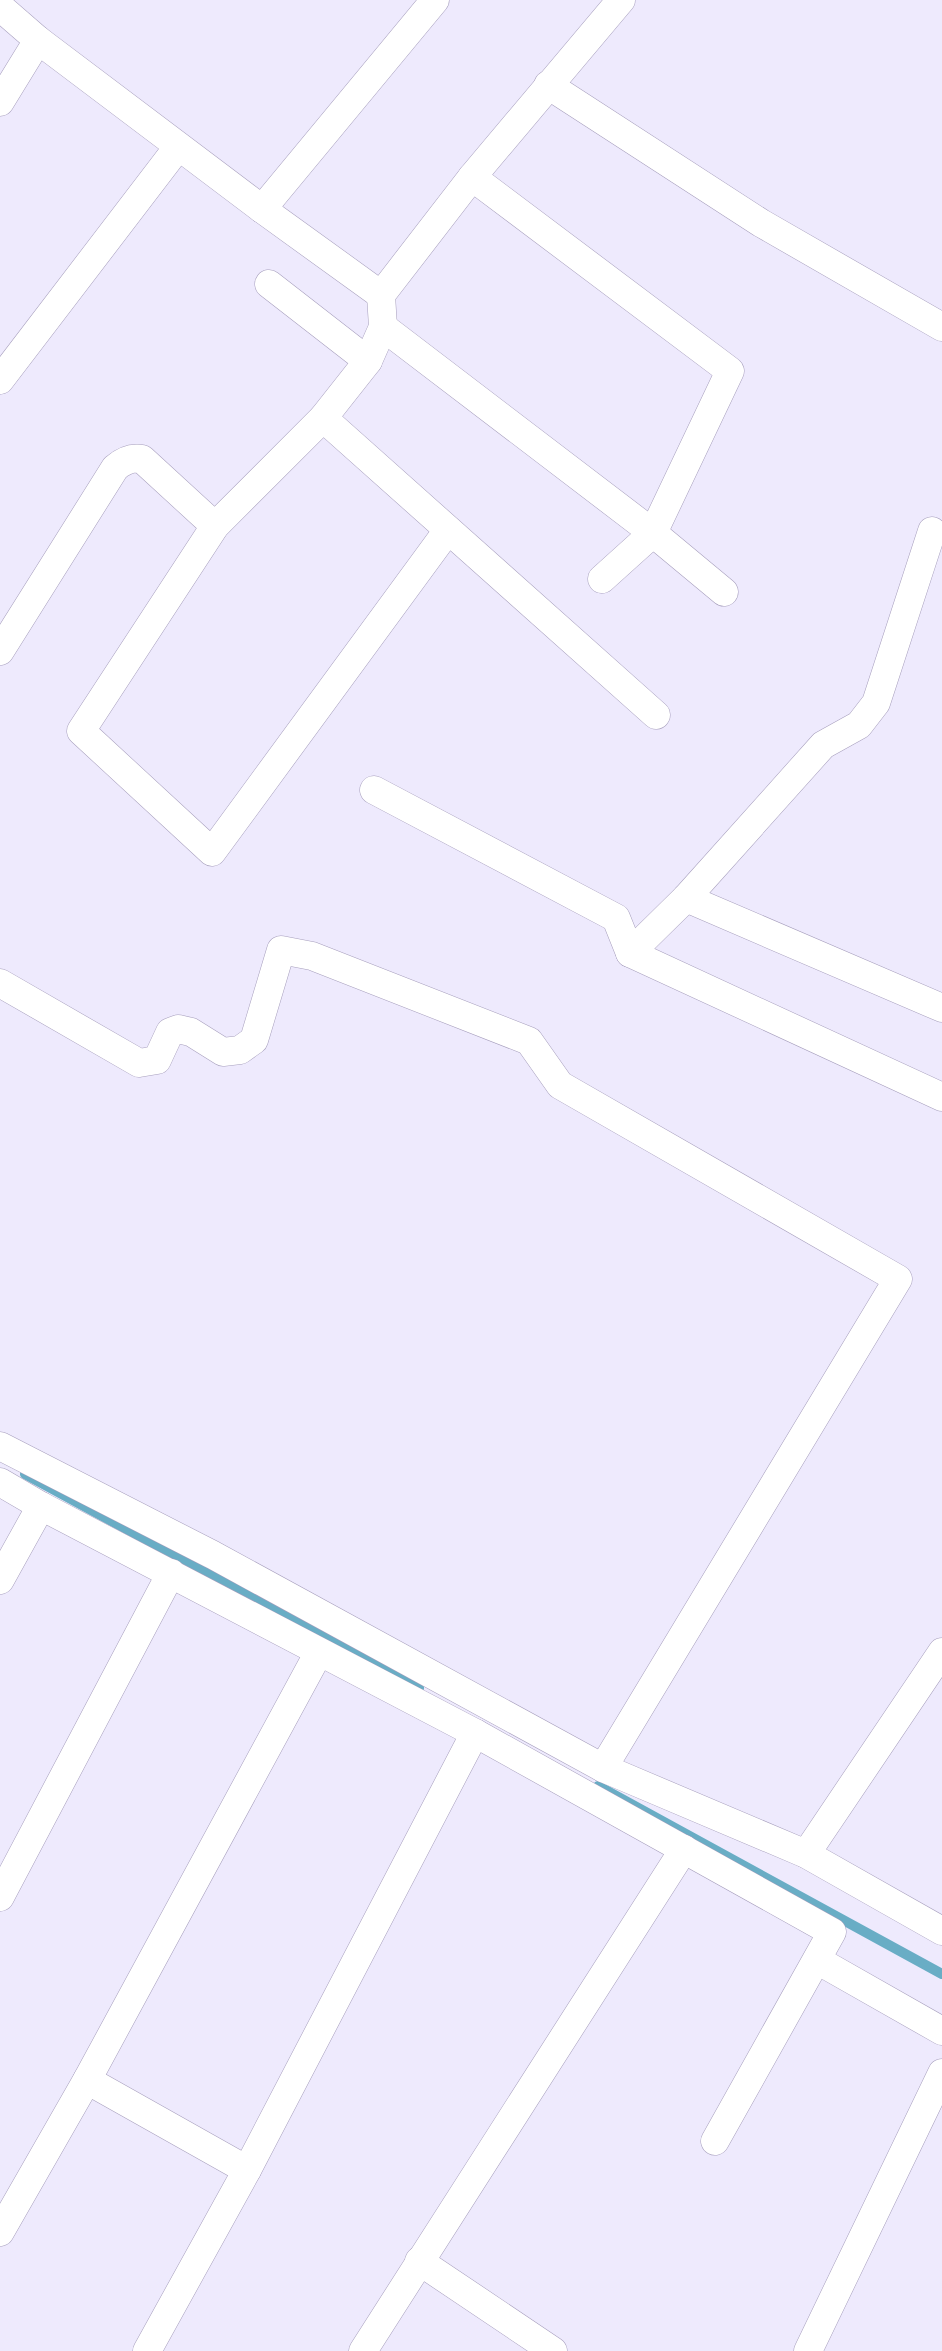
<svg xmlns="http://www.w3.org/2000/svg" width="942" height="2351" viewBox="0 0 942 2351" font-family="'Titillium Web',sans-serif">
  <style>
    .lines { fill: none; stroke-linecap: round; stroke-linejoin: round }
    .stream { stroke: #69adc5; stroke-width: 10 }
    .minor-casing { stroke: #a79fbd; stroke-width: 29 }
    .minor { stroke: #fff; stroke-width: 28 }
  </style>
  <rect width="100%" height="100%" fill="#eeeafd"/>
  <g class="lines">
    <g class="stream">
      <path d="M25 1474 419 1688"/>
      <path d="M598 1786 942 1974"/>
    </g>
    <defs>
      <g id="minor">
        <path d="M0 7 38 40"/>
        <path d="M548 85 761 223 942 327"/>
        <path d="M0 102 38 40 262 209"/>
        <path d="M472 177 730 371 653 533 602 579"/>
        <path d="M269 284 368 361"/>
        <path d="M381 295 262 209 435 0"/>
        <path d="M383 327 653 533 724 592"/>
        <path d="M0 380 178 147"/>
        <path d="M323 418 656 715"/>
        <path d="M448 530 212 852 81 731 215 526 323 418 368 361 383 327 381 295 472 177 621 0"/>
        <path d="M0 651 115 468C123 461 131 457 142 459L215 526"/>
        <path d="M374 790 616 918 630 953 942 1097"/>
        <path d="M686 898 942 1008"/>
        <path d="M630 953 686 898 823 745 859 725 876 703 932 531"/>
        <path d="M0 983 139 1063 157 1060 170 1032 178 1029 191 1032 223 1052 240 1050 254 1040 281 950 312 956 529 1041 560 1085 898 1279 603 1768"/>
        <path d="M0 1446 213 1555 603 1768 806 1854 942 1931"/>
        <path d="M0 1482 41 1506 475 1733 832 1932 715 2141"/>
        <path d="M0 1580 41 1506"/>
        <path d="M806 1854 942 1652"/>
        <path d="M0 1897 171 1573"/>
        <path d="M817 1960 942 2031"/>
        <path d="M87 2080 247 2170"/>
        <path d="M0 2232 87 2080 319 1652"/>
        <path d="M419 2261 553 2351"/>
        <path d="M147 2351 247 2170 475 1733"/>
        <path d="M363 2351 684 1849"/>
        <path d="M808 2351 942 2073"/>
      </g>
    </defs>
    <use href="#minor" class="minor-casing"/>
    <use href="#minor" class="minor"/>
  </g>
</svg>
